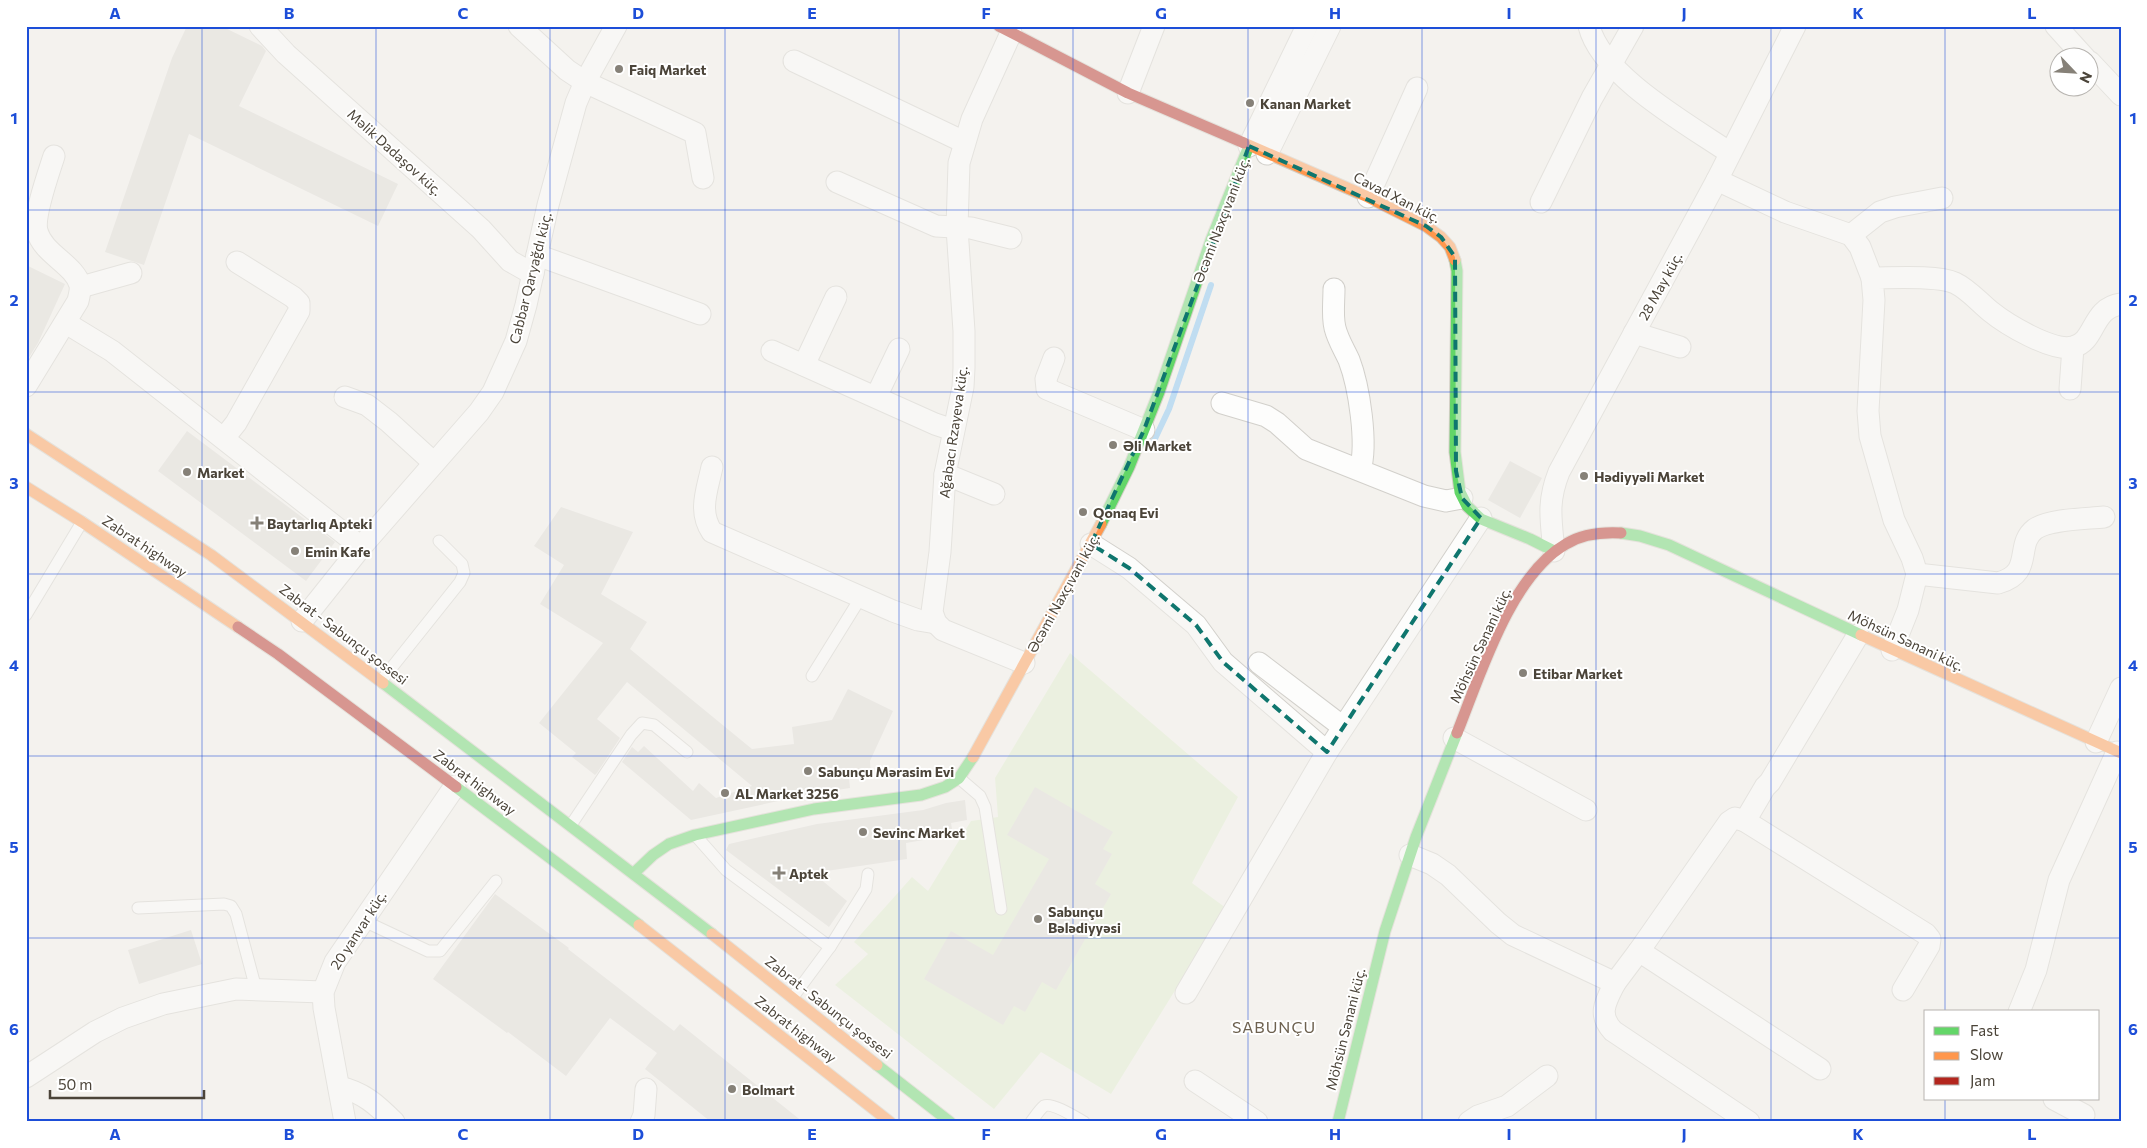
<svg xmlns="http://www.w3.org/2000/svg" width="2147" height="1148" viewBox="0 0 2147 1148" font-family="Commissioner,sans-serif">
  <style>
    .green { fill: #e1eecf }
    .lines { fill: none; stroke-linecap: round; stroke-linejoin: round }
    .stream { stroke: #c0ddf1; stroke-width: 6 }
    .building { fill: #dedbd6 }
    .lane-casing { stroke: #d2d0cb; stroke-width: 13 }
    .street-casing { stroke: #d2d0cb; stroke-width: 23 }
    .fast-casing { stroke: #d3cfc5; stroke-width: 13 }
    .slow-casing { stroke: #d3cfc5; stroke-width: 13 }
    .jam-casing { stroke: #d3cfc5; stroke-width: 13 }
    .lane { stroke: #fdfdfc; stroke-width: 11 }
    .street { stroke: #fdfdfc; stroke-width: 21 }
    .fast { stroke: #63d668; stroke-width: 11 }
    .slow { stroke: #ff974d; stroke-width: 11 }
    .jam { stroke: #b3261e; stroke-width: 11 }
    .marked { fill: none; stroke: #0f766e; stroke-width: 4; stroke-dasharray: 10 6; stroke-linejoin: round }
    .grid { fill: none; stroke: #1d4ed8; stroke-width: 1; stroke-opacity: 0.55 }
    .poi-dot { fill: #868178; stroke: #fff; stroke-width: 2 }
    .labels { text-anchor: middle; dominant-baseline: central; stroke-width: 4; stroke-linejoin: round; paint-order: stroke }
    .poi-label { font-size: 14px; font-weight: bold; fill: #4b4439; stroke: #fff; text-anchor: start }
    .street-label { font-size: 14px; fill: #4b4439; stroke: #fff }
    .quarter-label { font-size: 16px; letter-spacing: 1px; fill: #6e6250; stroke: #fff }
    .neatline { fill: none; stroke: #1d4ed8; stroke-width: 2 }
    .grid-label { font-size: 16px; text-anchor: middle; font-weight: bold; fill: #1d4ed8 }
  </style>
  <rect width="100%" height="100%" fill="#f4f2ee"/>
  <path class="green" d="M1070 653 1238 797 1192 883 1226 908 1111 1094 1041 1052 994 1109 835 985 868 954 854 942 912 877 928 891 971 821 998 817 995 778Z"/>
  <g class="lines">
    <path class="stream" d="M1153 443 1169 409 1211 285"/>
  </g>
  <g class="building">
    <path d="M187 26H221L262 46 266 51 239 106 398 184 378 226 189 134 144 265 105 252 172 58Z"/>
    <path d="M26 265 65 284 38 343 26 362Z"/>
    <path d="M187 431 335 542 306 581 158 471Z"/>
    <path d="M1510 461 1542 478 1520 518 1488 500Z"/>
    <path d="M561 507 633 532 601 594 647 622 630 649 752 749 794 744 792 727 832 720 848 689 893 711 870 761 871 776 849 778 850 788 811 794 691 820 622 762 632 747 638 752 644 746 693 791 699 783 716 798 752 786 627 682 597 719 620 738 597 773 595 775 572 757 576 753 539 723 603 643 540 604 564 565 534 546Z"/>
    <path d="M1035 787 1113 832 1103 849 1112 854 1095 884 1111 894 1056 990 1042 982 1025 1012 1014 1006 1003 1025 924 979 951 931 993 955 1049 859 1007 835Z"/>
    <path d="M965 800 967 820 951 823 953 835 906 843 907 859 813 873 847 901 829 927 726 850 729 844 817 824 923 810 946 803Z"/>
    <path d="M495 894 569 948 568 949 674 1031 680 1024 803 1122H711L645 1069 657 1053 610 1018 566 1076 508 1032 507 1033 433 979Z"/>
    <path d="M191 930 202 964 139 984 128 950Z"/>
  </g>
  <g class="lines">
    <defs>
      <g id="lane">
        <path d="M26 615 82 522"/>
        <path d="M812 676 861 597"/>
        <path d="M381 681 460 582 464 573 462 564 439 541"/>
        <path d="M959 778 980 796 985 807 1001 909"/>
        <path d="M571 825 631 735 642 723 654 725 687 752"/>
        <path d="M696 836 726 870 830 947"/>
        <path d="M138 908 224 904 231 906 236 914 256 989"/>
        <path d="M362 920 428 951H440L496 881"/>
        <path d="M793 997 830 947 866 889 868 874"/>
        <path d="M1031 1122C1035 1117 1039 1110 1044 1106 1052 1102 1077 1118 1084 1122"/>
      </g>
      <g id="street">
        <path d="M260 26 286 54 481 229 510 261 533 274"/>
        <path d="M519 26 567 70 585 82 695 133 703 178"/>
        <path d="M1589 26C1601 76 1689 125 1730 153"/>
        <path d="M2056 26 2085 58"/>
        <path d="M1011 33 972 119 959 163 957 228 964 331V368L963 387 945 474 940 552 932 612 936 623 943 630 1024 663"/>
        <path d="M794 61 964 142"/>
        <path d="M2090 62 2121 95"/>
        <path d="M1128 93 1154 26"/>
        <path d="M1249 146 1307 26"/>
        <path d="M1267 154 1330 26"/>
        <path d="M1717 180 1785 212 1851 235 1860 247 1872 278"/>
        <path d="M837 182 936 226 971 228 1011 238"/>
        <path d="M1368 197 1417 88"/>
        <path d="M1541 202 1592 98 1633 26"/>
        <path d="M1851 235 1880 212 1895 207 1942 198"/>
        <path d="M537 255 700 314"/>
        <path d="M81 287 131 273"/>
        <path d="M1334 289C1334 302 1332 316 1335 328 1338 340 1344 349 1349 360 1359 386 1368 444 1360 470"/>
        <path d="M66 323 112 351 361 547"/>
        <path d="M1634 333 1680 347"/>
        <path d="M772 351 935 424 953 430"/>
        <path d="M1054 358 1046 379 1047 389 1144 430"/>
        <path d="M804 365 836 297"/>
        <path d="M26 386 78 301C79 296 81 290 80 285 74 264 43 254 37 231 33 216 49 172 54 156"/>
        <path d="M2070 389 2073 347"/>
        <path d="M345 397 367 405 389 422 434 463"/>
        <path d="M876 397 899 349"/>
        <path d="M1222 403 1266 416 1277 423 1306 449 1424 496 1446 501 1462 498"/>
        <path d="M224 438 236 423 299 311V303L293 297 237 262"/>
        <path d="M712 467C707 491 698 511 712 532L893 611 918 620 936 623"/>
        <path d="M945 474 994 494"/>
        <path d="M1091 544 1129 568 1196 625 1223 662 1327 752"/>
        <path d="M1554 551C1551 520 1547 502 1559 472L1717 180 1795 26"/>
        <path d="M1917 574 1998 583C2035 573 2014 545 2035 529 2050 519 2085 519 2104 517"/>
        <path d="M302 621 361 547 479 412 493 392 516 341 526 305 548 205 576 103 585 82 616 26"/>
        <path d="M1892 650 1908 610 1917 574 1912 558 1894 520 1870 436 1868 411 1874 300 1872 278C1893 278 1937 275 1955 283 1968 289 1979 302 1990 311 2006 324 2052 352 2073 347 2096 342 2091 308 2121 304"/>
        <path d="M1259 663 1343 727"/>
        <path d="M1454 738 1586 810"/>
        <path d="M2096 742 2121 688"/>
        <path d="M1745 821 1765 787 1770 782 1858 635"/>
        <path d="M1410 855 1432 864 1448 875 1498 923 1513 935 1615 983C1606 1001 1597 1014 1613 1031L1749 1122"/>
        <path d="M1639 951 1820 1069"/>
        <path d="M1615 983 1639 951 1729 822 1735 818 1745 821 1926 934 1930 939 1929 946 1903 990"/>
        <path d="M1186 993 1327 752 1481 518"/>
        <path d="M2019 1012 2036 970 2059 880 2117 752"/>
        <path d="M26 1077 95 1032 123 1018 163 1004 236 989 323 992"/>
        <path d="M1195 1081 1257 1122"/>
        <path d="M339 1087C363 1092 377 1105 394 1122"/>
        <path d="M2054 1099 2084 1115"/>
        <path d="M345 1122 324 1008 323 992 335 962 455 786"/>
        <path d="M641 1122 644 1115 646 1089"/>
        <path d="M1469 1122 1478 1116 1507 1106 1547 1076"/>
      </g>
      <g id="fast">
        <path d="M1455 260 1457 271 1455 452 1460 492 1467 506 1481 519 1530 539 1554 551"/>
        <path d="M1101 524 1129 467 1159 392 1211 240 1249 146"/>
        <path d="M1621 533 1640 536 1669 545 1861 635"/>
        <path d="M383 683 712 934"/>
        <path d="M456 787 639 925"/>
        <path d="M634 873 653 855 669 844 695 835 814 809 921 795 945 787 959 778 973 757"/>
        <path d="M877 1065 950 1122"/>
        <path d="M1338 1122 1385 931 1416 837 1457 733"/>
      </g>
      <g id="slow">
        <path d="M1244 143 1368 197 1426 226 1441 237 1450 247 1455 260"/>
        <path d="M26 434 211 555 383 683"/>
        <path d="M26 487 82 522 238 627"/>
        <path d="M1861 635 2121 753"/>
        <path d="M973 757 1101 524"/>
        <path d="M639 925 890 1122"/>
        <path d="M712 934 877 1065"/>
      </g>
      <g id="jam">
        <path d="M999 26 1128 93 1244 143"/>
        <path d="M238 627 278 654 456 787"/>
        <path d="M1457 733C1480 676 1510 576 1566 544 1582 534 1602 532 1621 533"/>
      </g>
    </defs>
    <use href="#lane" class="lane-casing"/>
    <use href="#street" class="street-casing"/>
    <use href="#fast" class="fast-casing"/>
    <use href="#slow" class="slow-casing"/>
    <use href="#jam" class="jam-casing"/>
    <use href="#lane" class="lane"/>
    <use href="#street" class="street"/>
    <use href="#fast" class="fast"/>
    <use href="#slow" class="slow"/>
    <use href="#jam" class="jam"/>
  </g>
  <path d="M0 0H2147V1148H0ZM1249 146 1426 226 1441 237 1455 257 1456 471 1462 498 1481 518 1327 752 1223 662 1196 625 1129 568 1091 544 1144 430Z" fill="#f4f2ee" fill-opacity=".55" fill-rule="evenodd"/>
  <path class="marked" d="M1249 146 1426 226 1441 237 1455 257 1456 471 1462 498 1481 518 1327 752 1223 662 1196 625 1129 568 1091 544 1144 430Z"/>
  <path class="grid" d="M202 26V1122M376 26V1122M550 26V1122M725 26V1122M899 26V1122M1073 26V1122M1248 26V1122M1422 26V1122M1596 26V1122M1771 26V1122M1945 26V1012M26 210H2121M26 392H2121M26 574H2121M26 756H2121M26 938H2121M1945 1099V1122"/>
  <g class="poi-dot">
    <circle cx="619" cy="69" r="5"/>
    <circle cx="1250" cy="103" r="5"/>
    <circle cx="1113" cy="445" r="5"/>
    <circle cx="187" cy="472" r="5"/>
    <circle cx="1584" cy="476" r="5"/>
    <circle cx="1083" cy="512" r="5"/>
    <path d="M254.5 515.5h5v5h5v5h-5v5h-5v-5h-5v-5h5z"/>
    <circle cx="295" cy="551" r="5"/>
    <circle cx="1523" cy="673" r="5"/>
    <circle cx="808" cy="771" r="5"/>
    <circle cx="725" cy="793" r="5"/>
    <circle cx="863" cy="832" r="5"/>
    <path d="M776.5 865.5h5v5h5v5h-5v5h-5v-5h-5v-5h5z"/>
    <circle cx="1038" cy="919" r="5"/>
    <circle cx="732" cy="1089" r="5"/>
  </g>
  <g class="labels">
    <g class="poi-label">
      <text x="629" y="69">Faiq Market</text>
      <text x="1260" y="103">Kanan Market</text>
      <text x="1123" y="445">Əli Market</text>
      <text x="197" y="472">Market</text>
      <text x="1594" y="476">Hədiyyəli Market</text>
      <text x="1093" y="512">Qonaq Evi</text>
      <text x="267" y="523">Baytarlıq Apteki</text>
      <text x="305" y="551">Emin Kafe</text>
      <text x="1533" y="673">Etibar Market</text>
      <text x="818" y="771">Sabunçu Mərasim Evi</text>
      <text x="735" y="793">AL Market 3256</text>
      <text x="873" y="832">Sevinc Market</text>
      <text x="789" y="873">Aptek</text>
      <text x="1048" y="911">Sabunçu<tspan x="1048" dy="16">Bələdiyyəsi</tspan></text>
      <text x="742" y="1089">Bolmart</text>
    </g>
    <g class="street-label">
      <text transform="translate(395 152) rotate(42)">Məlik Dadaşov küç.</text>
      <text transform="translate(1397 197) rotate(27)">Cavad Xan küç.</text>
      <text transform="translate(1221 220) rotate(-69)">Əcəmi Naxçıvani küç.</text>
      <text transform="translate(530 278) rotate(-76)">Cabbar Qaryağdı küç.</text>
      <text transform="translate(1660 286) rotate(-61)">28 May küç.</text>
      <text transform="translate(953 432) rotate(-82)">Ağabacı Rzayeva küç.</text>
      <text transform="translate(145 546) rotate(34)">Zabrat highway</text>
      <text transform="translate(1063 593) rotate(-61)">Əcəmi Naxçıvani küç.</text>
      <text transform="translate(344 634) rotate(37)">Zabrat - Sabunçu şossesi</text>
      <text transform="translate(1906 640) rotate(25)">Möhsün Sənani küç.</text>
      <text transform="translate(1480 645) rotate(-65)">Möhsün Sənani küç.</text>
      <text transform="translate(475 782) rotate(37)">Zabrat highway</text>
      <text transform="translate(358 930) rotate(-57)">20 yanvar küç.</text>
      <text transform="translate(829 1007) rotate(38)">Zabrat - Sabunçu şossesi</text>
      <text transform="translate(796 1029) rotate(38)">Zabrat highway</text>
      <text transform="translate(1345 1029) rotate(-76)">Möhsün Sənani küç.</text>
    </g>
    <g class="quarter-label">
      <text x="1274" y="1026">SABUNÇU</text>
    </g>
  </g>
  <rect width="2147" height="1148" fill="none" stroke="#ffffff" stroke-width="55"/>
  <rect x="1924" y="1010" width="175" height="90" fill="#ffffff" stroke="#b7b4b0"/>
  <rect x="1934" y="1027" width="25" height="8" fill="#63d668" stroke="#b7b4b0"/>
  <text x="1970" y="1036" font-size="15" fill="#4b4439">Fast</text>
  <rect x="1934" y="1052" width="25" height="8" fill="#ff974d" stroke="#b7b4b0"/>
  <text x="1970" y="1060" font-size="15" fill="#4b4439">Slow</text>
  <rect x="1934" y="1077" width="25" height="8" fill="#b3261e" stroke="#b7b4b0"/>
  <text x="1970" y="1086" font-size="15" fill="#4b4439">Jam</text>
  <g transform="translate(2074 72) rotate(115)"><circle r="24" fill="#ffffff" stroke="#b7b4b0"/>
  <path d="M0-4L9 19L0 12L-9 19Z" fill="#868178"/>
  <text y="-8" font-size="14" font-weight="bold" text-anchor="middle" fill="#4b4439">N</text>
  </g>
  <path d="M50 1090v8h154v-8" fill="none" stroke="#4b4439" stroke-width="2.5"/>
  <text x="58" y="1090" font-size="15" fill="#4b4439" stroke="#ffffff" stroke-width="4" paint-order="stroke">50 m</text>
  <rect x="28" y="28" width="2092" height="1092" class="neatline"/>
  <g class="grid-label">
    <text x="115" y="19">A</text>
    <text x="289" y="19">B</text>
    <text x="463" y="19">C</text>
    <text x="638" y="19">D</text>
    <text x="812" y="19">E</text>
    <text x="986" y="19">F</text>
    <text x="1161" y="19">G</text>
    <text x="1335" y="19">H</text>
    <text x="1509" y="19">I</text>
    <text x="1684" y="19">J</text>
    <text x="1858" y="19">K</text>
    <text x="2032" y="19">L</text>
    <text x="14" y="124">1</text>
    <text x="2133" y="124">1</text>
    <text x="14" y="306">2</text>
    <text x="2133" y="306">2</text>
    <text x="14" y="489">3</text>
    <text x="2133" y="489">3</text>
    <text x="14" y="671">4</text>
    <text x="2133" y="671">4</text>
    <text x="14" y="853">5</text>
    <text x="2133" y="853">5</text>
    <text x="14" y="1035">6</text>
    <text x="2133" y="1035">6</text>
    <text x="115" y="1140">A</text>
    <text x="289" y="1140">B</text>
    <text x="463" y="1140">C</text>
    <text x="638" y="1140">D</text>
    <text x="812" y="1140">E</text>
    <text x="986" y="1140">F</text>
    <text x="1161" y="1140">G</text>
    <text x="1335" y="1140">H</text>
    <text x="1509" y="1140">I</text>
    <text x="1684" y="1140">J</text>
    <text x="1858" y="1140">K</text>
    <text x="2032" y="1140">L</text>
  </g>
</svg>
